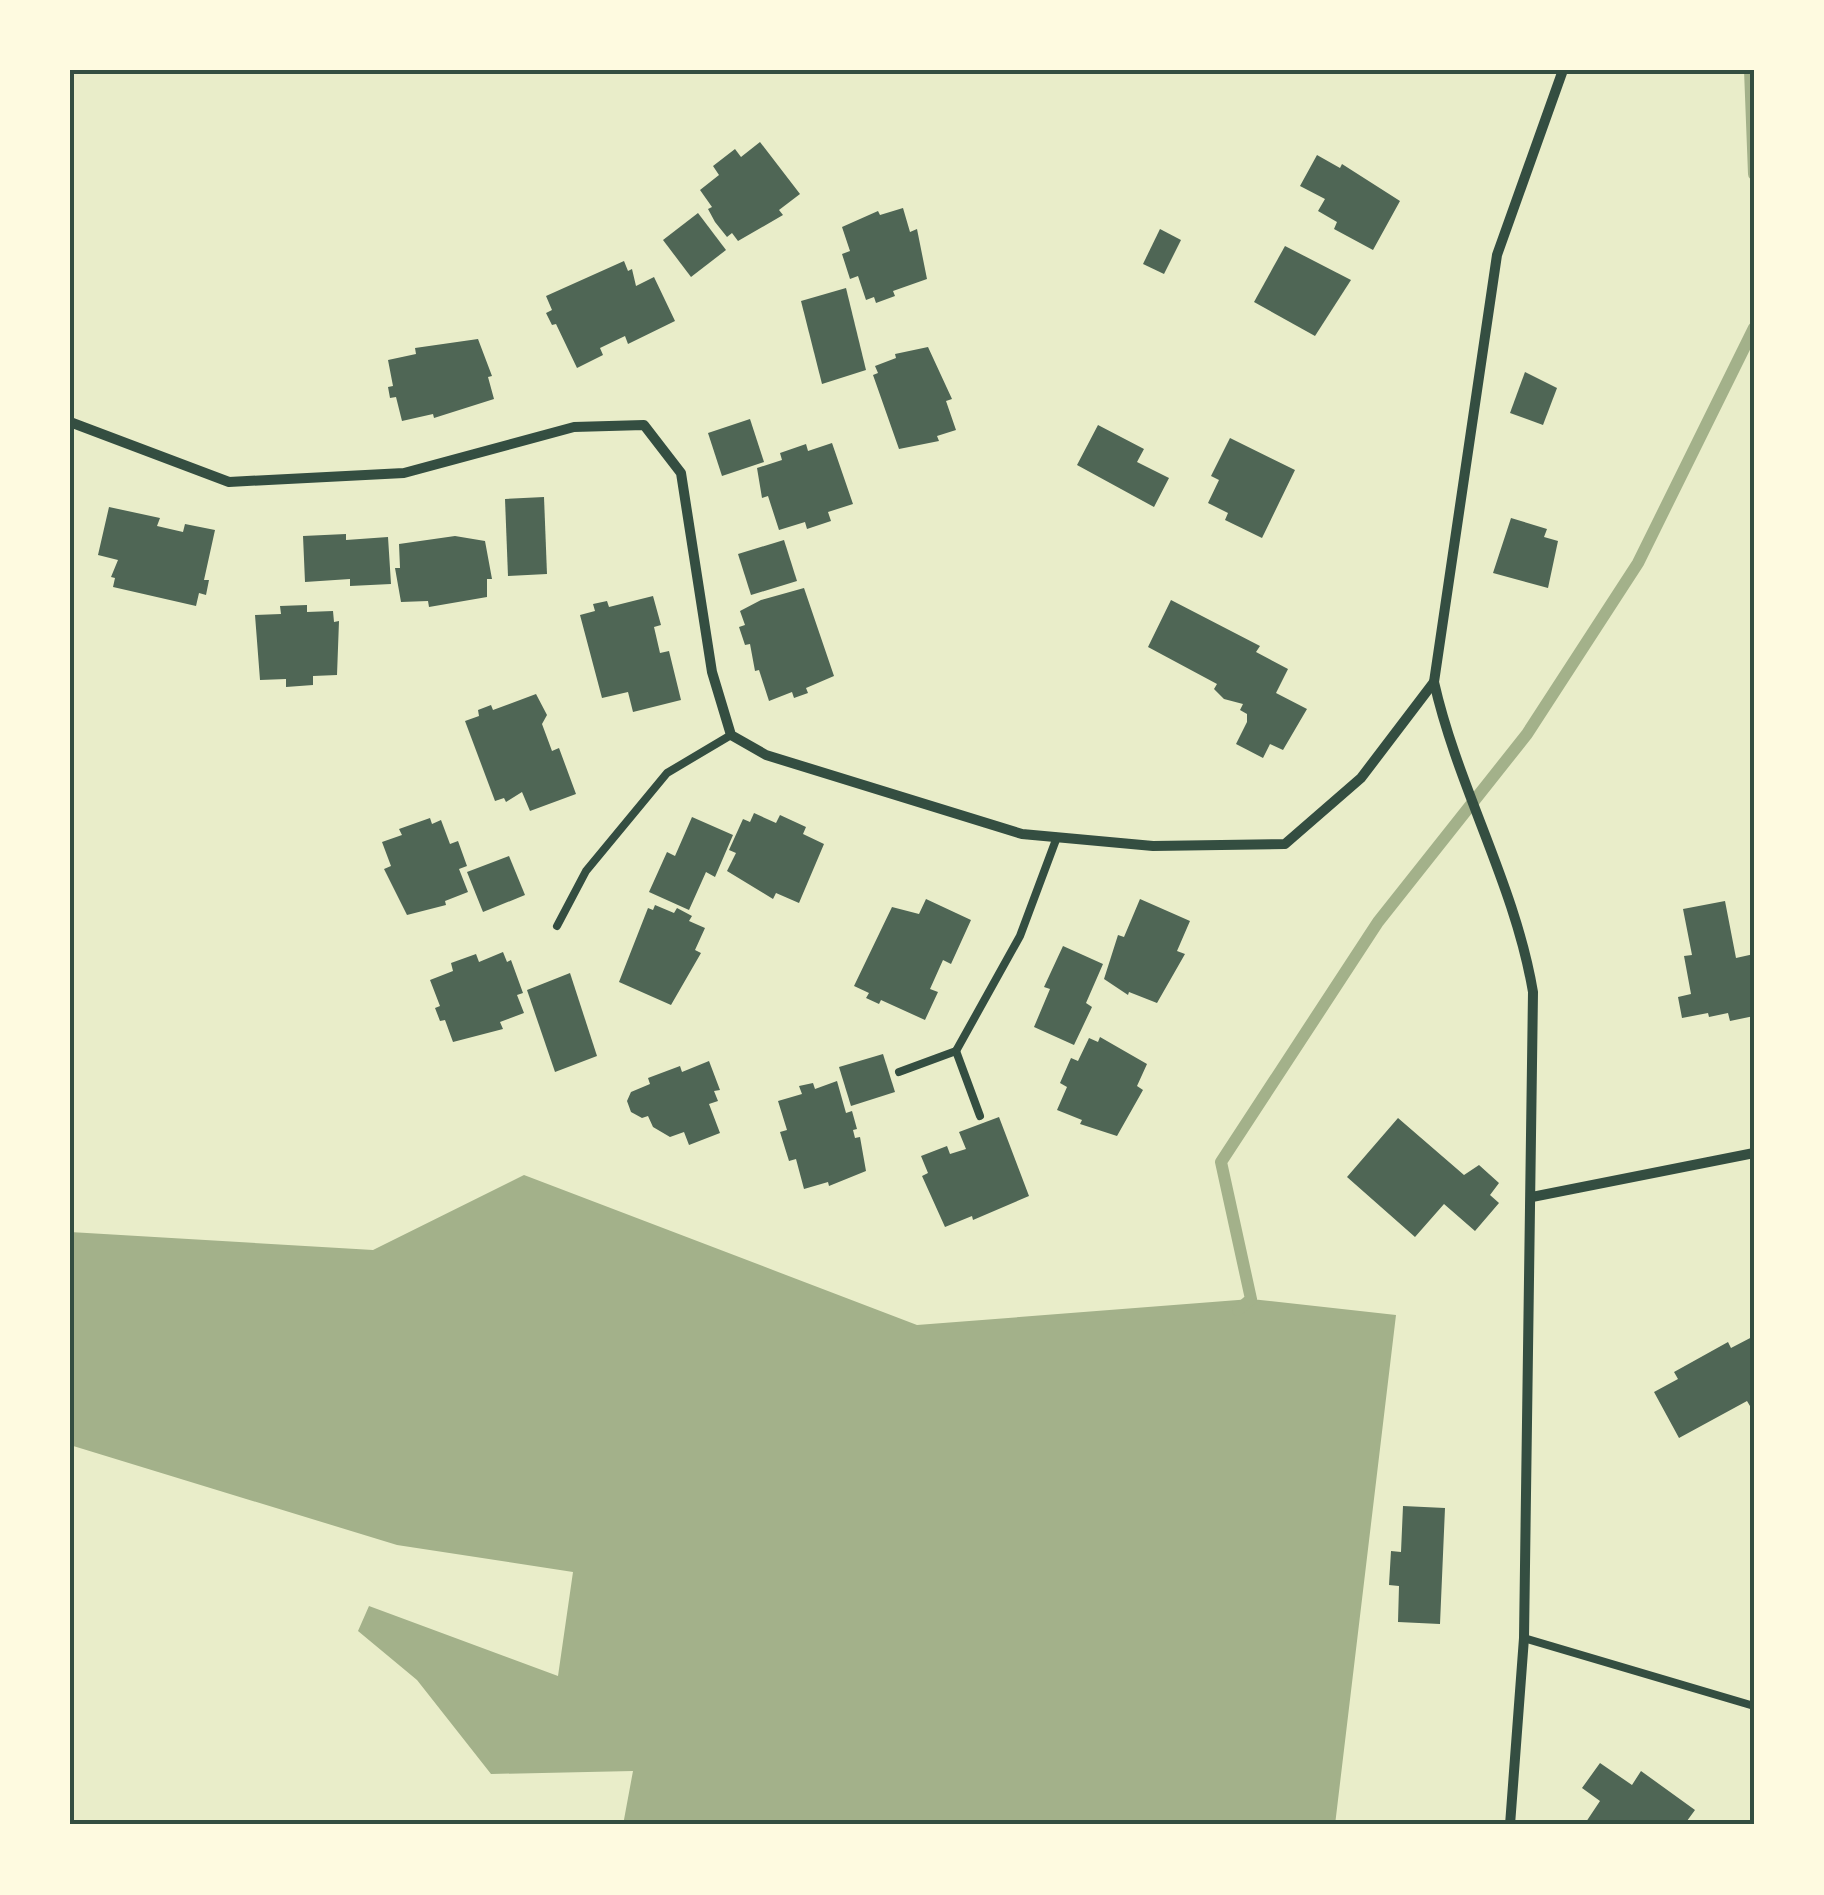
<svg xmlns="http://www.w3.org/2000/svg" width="1824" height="1895" viewBox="0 0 1824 1895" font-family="'PT Sans Narrow',sans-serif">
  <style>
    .water { fill: #a3b18a }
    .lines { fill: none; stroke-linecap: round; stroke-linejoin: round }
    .stream { stroke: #a3b18a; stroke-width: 12 }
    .building { fill: #4f6655 }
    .service { stroke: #344e41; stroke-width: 8 }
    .minor { stroke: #344e41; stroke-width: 10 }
    .neatline { fill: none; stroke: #344e41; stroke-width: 4 }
  </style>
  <rect width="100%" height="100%" fill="#e9edc9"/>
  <path class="water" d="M524 1175 917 1325 1251 1299 1396 1315 1335 1825H623L633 1771 491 1774 417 1680 358 1631 369 1606 558 1676 573 1572 397 1545 70 1445V1232L373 1250Z"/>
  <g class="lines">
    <g class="stream">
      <path d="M1750 70 1754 174"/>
      <path d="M1238 1310 1251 1299 1221 1162 1378 922 1527 734 1638 563 1754 328"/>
    </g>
  </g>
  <g class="building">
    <path d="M760 142 800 194 779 210 783 215 738 241 732 233 727 237 715 222 708 209 712 207 700 190 719 175 713 166 735 149 741 157Z"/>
    <path d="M1317 155 1340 168 1342 164 1400 201 1373 250 1334 229 1337 222 1318 211 1325 199 1300 186Z"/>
    <path d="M903 208 910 232 917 229 927 279 893 291 895 296 876 303 874 297 866 300 858 276 850 279 842 254 850 251 842 227 878 211 880 215Z"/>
    <path d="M698 213 726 250 691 277 663 240Z"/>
    <path d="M1160 229 1181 240 1164 274 1143 264Z"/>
    <path d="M1285 246 1351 280 1315 336 1254 302Z"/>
    <path d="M624 261 628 271 632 269 636 286 654 277 675 321 628 344 625 336 600 348 603 355 577 368 556 324 552 325 546 313 552 310 546 296Z"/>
    <path d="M846 288 866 370 822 384 801 301Z"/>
    <path d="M478 339 492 376 488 377 494 399 434 418 433 414 402 421 396 397 390 398 388 387 393 386 388 360 416 354 415 348Z"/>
    <path d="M928 347 952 399 946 401 956 430 937 436 939 441 899 449 873 375 878 373 875 366 896 358 895 354Z"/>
    <path d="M1525 372 1557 388 1543 425 1510 413Z"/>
    <path d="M750 419 764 462 722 476 708 433Z"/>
    <path d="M1098 425 1144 449 1137 462 1169 478 1154 507 1077 465Z"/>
    <path d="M1230 438 1295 470 1262 538 1225 520 1228 513 1208 503 1219 480 1211 476Z"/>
    <path d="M832 443 853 504 828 512 831 521 807 529 805 522 779 530 768 496 762 498 757 468 782 460 780 453 806 444 808 451Z"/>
    <path d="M544 497 547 574 508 576 505 499Z"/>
    <path d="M109 507 160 518 157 526 183 532 185 524 215 530 204 580H209L206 595 199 593 196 606 113 587 115 578 111 577 118 560 98 555Z"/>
    <path d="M1511 518 1547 529 1544 537 1558 541 1548 588 1493 573Z"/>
    <path d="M346 534V540L388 537 391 584 350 586V579L305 582 303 536Z"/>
    <path d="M455 536 485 541 492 579H487V597L429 607 428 601 401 602 395 568H400L399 544Z"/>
    <path d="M784 540 797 581 751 595 738 554Z"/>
    <path d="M804 588 834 676 806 688 808 693 794 698 792 692 769 701 759 670 755 671 750 644 745 645 739 627 745 625 740 611 761 600Z"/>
    <path d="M653 596 661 625 654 627 660 653 669 651 681 700 633 712 628 692 602 698 580 615 595 611 593 604 607 601 609 607Z"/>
    <path d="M1171 600 1260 646 1256 652 1288 669 1276 693 1307 709 1283 750 1270 744 1263 758 1236 744 1247 722V714L1240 710 1243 704 1224 699 1214 689 1217 684 1148 647Z"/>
    <path d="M307 605V612L333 611 334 622 339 621 337 675 313 676V685L286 687V679L260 680 255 615 281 614 280 606Z"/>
    <path d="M536 694 547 715 542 724 552 751 559 748 576 794 530 811 522 792 506 802 504 798 495 801 465 721 479 716 478 710 491 705 493 710Z"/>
    <path d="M754 813 776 823 780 815 806 827 803 834 824 844 799 903 776 893 773 899 727 871 736 853 729 850 743 819 750 822Z"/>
    <path d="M692 817 733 835 715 877 706 872 689 910 649 892 667 852 675 856Z"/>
    <path d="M430 818 432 824 441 820 450 844 458 841 467 866 459 869 468 892 445 901 446 905 407 915 384 869 391 866 382 842 402 835 399 829Z"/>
    <path d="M509 856 525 895 483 912 467 872Z"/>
    <path d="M926 899 971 920 951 964 943 960 930 989 938 992 925 1020 881 1000 879 1004 866 998 869 993 854 986 892 907 919 914Z"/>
    <path d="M1140 899 1190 921 1177 951 1185 954 1157 1003 1129 992 1128 995 1104 979 1118 935 1124 937Z"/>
    <path d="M1725 901 1736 958 1754 954V1016L1730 1021 1728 1013 1709 1017 1708 1013 1682 1018 1678 997 1691 994 1684 956 1692 955 1683 909Z"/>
    <path d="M655 905 674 913 677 908 692 916 689 921 705 928 695 950 701 953 671 1005 619 982 648 908 653 910Z"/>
    <path d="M1063 946 1103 964 1086 1003 1092 1007 1074 1045 1034 1027 1050 989 1044 987Z"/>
    <path d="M503 952 507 962 511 960 523 993 517 995 524 1013 500 1022 503 1029 453 1042 445 1020 440 1021 435 1008 440 1006 430 980 453 971 451 963 476 954 479 962Z"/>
    <path d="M570 973 597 1056 555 1072 527 990Z"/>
    <path d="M1100 1037 1147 1064 1137 1086 1143 1090 1117 1136 1080 1124 1082 1120 1057 1110 1067 1087 1060 1083 1071 1058 1078 1061 1089 1038 1098 1042Z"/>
    <path d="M883 1054 895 1092 851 1106 839 1067Z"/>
    <path d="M709 1061 720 1090 714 1091 718 1101 709 1104 720 1133 689 1145 684 1132 670 1137 653 1127 648 1116 642 1118 631 1112 627 1101 631 1092 650 1084 648 1078 680 1066 682 1072Z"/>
    <path d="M837 1081 846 1113 852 1111 857 1129 853 1130 855 1138 860 1137 866 1171 829 1186 828 1182 804 1189 796 1159 789 1161 780 1132 787 1130 778 1101 802 1094 799 1086 813 1083 815 1089Z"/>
    <path d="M999 1117 1029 1196 973 1220 972 1216 945 1227 922 1176 928 1173 921 1156 947 1146 950 1154 966 1149 959 1132Z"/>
    <path d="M1398 1118 1464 1175 1479 1165 1499 1183 1490 1195 1499 1203 1475 1231 1444 1204 1415 1237 1347 1177Z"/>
    <path d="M1754 1336V1404L1750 1406 1747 1401 1679 1438 1654 1392 1678 1379 1674 1372 1728 1342 1731 1348Z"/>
    <path d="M1403 1506 1445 1508 1440 1624 1398 1622 1399 1586 1389 1585 1391 1551 1401 1552Z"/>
    <path d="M1600 1763 1632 1785 1641 1771 1695 1810 1684 1825H1584L1600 1801 1582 1788Z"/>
  </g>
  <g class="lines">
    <g class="service">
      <path d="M557 926 586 871 667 773 731 735"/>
      <path d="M956 1051 1020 936 1057 837"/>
      <path d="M899 1072 956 1051 980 1116"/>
      <path d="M1524 1638 1754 1706"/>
    </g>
    <g class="minor">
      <path d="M70 422 229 482 404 473 574 427 644 425 681 473 712 672 731 735 766 755 1022 834 1153 846 1285 844 1361 778 1434 682"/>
      <path d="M1532 1197 1754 1153"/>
      <path d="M1510 1825 1524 1638 1533 992C1515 885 1458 788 1434 682L1497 255 1563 70"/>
    </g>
  </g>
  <rect width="1824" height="1895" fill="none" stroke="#fefae0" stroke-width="145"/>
  <rect x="72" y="72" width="1680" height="1750" class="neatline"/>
</svg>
